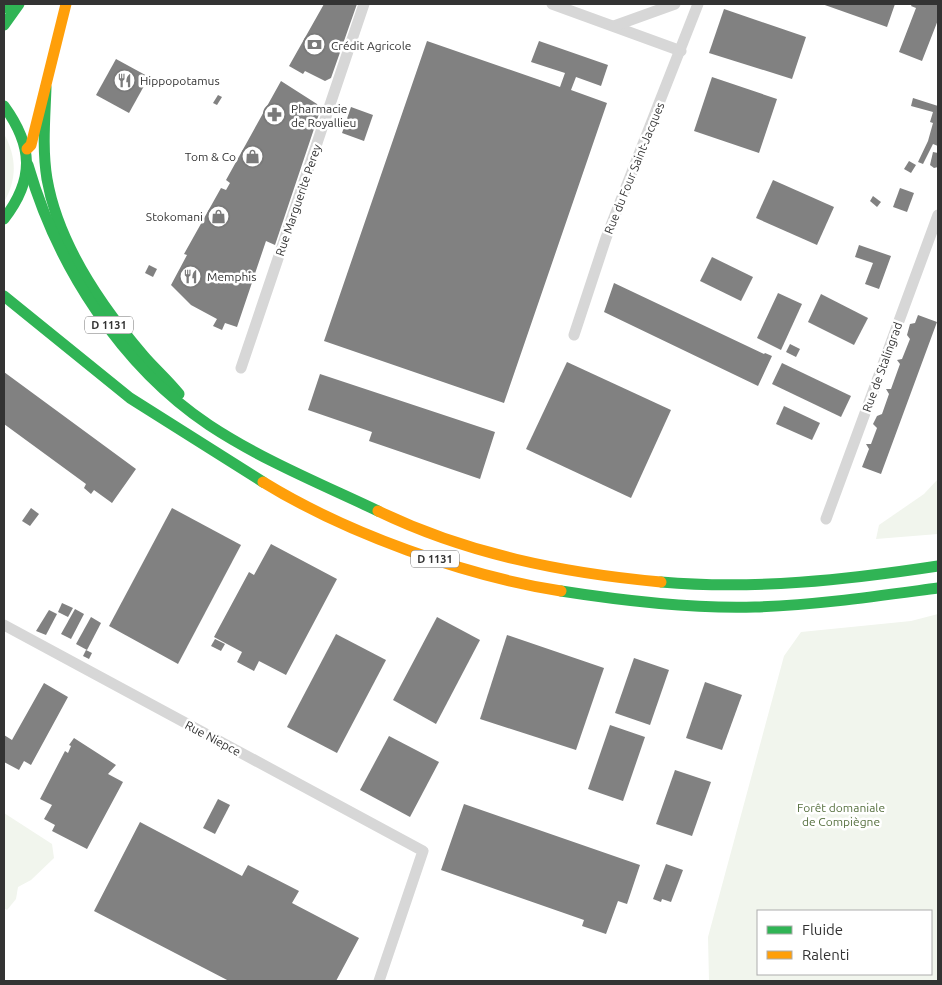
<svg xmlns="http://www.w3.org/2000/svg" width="942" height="985" viewBox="0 0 942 985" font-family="Ubuntu,sans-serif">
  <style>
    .green { fill: #f1f5ed; fill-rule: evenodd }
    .building { fill: #818181 }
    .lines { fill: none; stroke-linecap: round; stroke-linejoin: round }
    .street { stroke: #d7d7d7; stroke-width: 11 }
    .fast { stroke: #30b455; stroke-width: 11 }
    .slow { stroke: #ff9f0a; stroke-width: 11 }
    .labels { text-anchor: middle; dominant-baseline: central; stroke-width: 5; stroke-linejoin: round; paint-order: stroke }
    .shield { fill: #fff; stroke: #707070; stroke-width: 1 }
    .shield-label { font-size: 11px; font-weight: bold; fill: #333 }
    .poi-label { font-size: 12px; fill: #333; stroke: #fff; text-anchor: start }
    .street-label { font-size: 12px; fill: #333; stroke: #fff }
    .park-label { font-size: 12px; fill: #56703f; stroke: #fff }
  </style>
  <rect width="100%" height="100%" fill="#fff"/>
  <g class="green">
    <path d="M4 134C17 157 17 180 4 202Z"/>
    <path d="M938 479V534L876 539 879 525 924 494Z"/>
    <path d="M938 614V981H709L708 937 784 656 801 632 911 621ZM758 911H931V974H758Z"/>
    <path d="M4 813 52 844 54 858 31 880 18 887 16 899 7 910 4 908Z"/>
  </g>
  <g class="building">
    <path d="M324 4H357L331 78 325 81 305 71 303 74 289 66Z"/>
    <path d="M822 4H895L887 27Z"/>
    <path d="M912 4H938V20L922 61 899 52 916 8 911 6Z"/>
    <path d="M724 9 806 37 792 79 709 53Z"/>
    <path d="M427 41 560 87 565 73 531 62 539 41 608 65 601 86 576 77 571 90 607 103 504 403 324 341Z"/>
    <path d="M116 59 149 77 129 113 96 95Z"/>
    <path d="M712 77 777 99 759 153 694 131Z"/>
    <path d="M281 81 317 104 320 111 275 245 266 241 237 327 225 323 222 330 213 326 217 319 191 305 171 285 187 255 184 254 221 188 226 190 230 183 226 180Z"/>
    <path d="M218 95 222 97 217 105 213 103Z"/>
    <path d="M913 98 938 106V146L933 144 923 164 918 162 928 141 933 123 930 122 933 112 911 106Z"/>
    <path d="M351 107 373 115 364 141 342 133Z"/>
    <path d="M933 152 938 153V167L934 168 930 165Z"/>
    <path d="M909 161 916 165 911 173 904 169Z"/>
    <path d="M773 180 834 207 817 245 756 218Z"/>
    <path d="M900 188 914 193 907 212 893 207Z"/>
    <path d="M873 196 881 202 877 207 870 201Z"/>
    <path d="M859 245 891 256 879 289 865 284 873 263 855 257Z"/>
    <path d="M712 257 753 277 741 301 700 281Z"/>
    <path d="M149 265 157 269 153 277 145 273Z"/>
    <path d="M614 283 764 354 765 353 772 356 758 386 604 312Z"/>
    <path d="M778 293 802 304 781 350 757 338Z"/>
    <path d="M821 294 868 318 854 345 808 322Z"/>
    <path d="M918 315 937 322 881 474 862 467 869 449 866 444H871L877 428 873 424 877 416 882 414 889 394 886 389H891L900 364 897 360 902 359 910 339 907 335 910 324 915 323Z"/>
    <path d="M790 344 800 349 796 357 786 352Z"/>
    <path d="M567 362 671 410 631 498 526 449Z"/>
    <path d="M782 363 851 396 841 417 772 384Z"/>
    <path d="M4 372 136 469 112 503 94 490 91 494 84 488 86 484 4 424Z"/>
    <path d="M320 374 495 432 480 479 369 441 372 432 308 410Z"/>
    <path d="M784 406 820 423 812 440 776 424Z"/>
    <path d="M31 508 39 514 30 526 22 521Z"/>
    <path d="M172 508 241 545 178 664 109 626Z"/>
    <path d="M271 544 337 579 286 675 259 661 254 671 237 662 242 652 214 637 249 572 254 575Z"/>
    <path d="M62 603 73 608 68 617 58 612Z"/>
    <path d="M75 609 84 614 71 639 61 634Z"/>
    <path d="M49 610 57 614 46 635 36 631Z"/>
    <path d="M91 617 101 623 87 650 76 644Z"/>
    <path d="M437 617 480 640 436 724 393 700Z"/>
    <path d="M336 634 386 660 337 753 287 727Z"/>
    <path d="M507 635 604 668 576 750 480 719Z"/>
    <path d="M215 639 225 644 221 651 211 646Z"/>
    <path d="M86 650 92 653 89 659 83 656Z"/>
    <path d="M634 658 669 670 650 725 615 713Z"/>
    <path d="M705 682 742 695 722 750 686 738Z"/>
    <path d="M44 683 68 697 31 765 24 761 19 770 4 762V735L12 740Z"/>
    <path d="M610 725 645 737 623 801 588 789Z"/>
    <path d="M389 736 439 762 410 817 360 790Z"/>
    <path d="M74 738 116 765 108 774 123 782 87 849 52 831 55 825 44 819 52 805 40 799 65 751 68 753 71 746 69 745Z"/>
    <path d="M675 770 711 782 692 836 656 824Z"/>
    <path d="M218 799 230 805 215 834 203 828Z"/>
    <path d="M464 804 640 865 627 904 618 901 606 934 582 926 584 920 441 870Z"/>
    <path d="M140 822 242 876 248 865 299 891 292 903 359 938 336 981H229L94 911Z"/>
    <path d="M666 864 683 870 671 902 662 899 661 902 653 899Z"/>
  </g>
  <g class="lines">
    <g class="street">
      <path d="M552 4 681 51"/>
      <path d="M614 26 675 4"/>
      <path d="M574 335 606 238 698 4"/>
      <path d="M241 368 364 4"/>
      <path d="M826 519 938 215"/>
      <path d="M4 625 423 851 379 981"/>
    </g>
    <g class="fast">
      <path d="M4 8 8 4"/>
      <path d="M4 25 19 4"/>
      <path d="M46 87C45 117 42 149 47 179 58 243 101 306 143 355 154 368 168 380 179 394"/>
      <path d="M4 106C33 146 35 179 4 219"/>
      <path d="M28 165C57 266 121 366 209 425 262 460 321 484 378 511"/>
      <path d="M4 296 130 398 263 482"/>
      <path d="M661 582C754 590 846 580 938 566"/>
      <path d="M561 591C625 601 691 609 755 607 817 605 878 596 938 588"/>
    </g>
    <g class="slow">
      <path d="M27 149 31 145 66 4"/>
      <path d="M263 482C346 533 465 576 561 591"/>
      <path d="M378 511C467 554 563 573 661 582"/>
    </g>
  </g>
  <defs>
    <symbol id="bank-ring" viewBox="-11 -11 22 22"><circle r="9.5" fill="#fff" stroke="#7a7a7a" stroke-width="1.5"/><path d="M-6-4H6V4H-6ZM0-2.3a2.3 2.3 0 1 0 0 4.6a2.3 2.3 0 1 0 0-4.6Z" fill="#7a7a7a"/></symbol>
    <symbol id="restaurant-ring" viewBox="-11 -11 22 22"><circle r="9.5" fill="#fff" stroke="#7a7a7a" stroke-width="1.5"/><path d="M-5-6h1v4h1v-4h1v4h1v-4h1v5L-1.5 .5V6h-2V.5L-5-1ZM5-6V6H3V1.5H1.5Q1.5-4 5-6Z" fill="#7a7a7a"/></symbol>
    <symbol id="pharmacy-ring" viewBox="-11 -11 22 22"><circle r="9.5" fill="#fff" stroke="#7a7a7a" stroke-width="1.5"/><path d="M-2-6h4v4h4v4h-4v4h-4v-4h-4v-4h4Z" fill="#7a7a7a"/></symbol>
    <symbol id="shop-ring" viewBox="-11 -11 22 22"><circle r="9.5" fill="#fff" stroke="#7a7a7a" stroke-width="1.5"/><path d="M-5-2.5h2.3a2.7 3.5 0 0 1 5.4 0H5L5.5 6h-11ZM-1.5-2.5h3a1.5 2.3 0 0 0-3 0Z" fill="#7a7a7a"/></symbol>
  </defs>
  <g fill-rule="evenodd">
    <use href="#bank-ring" x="302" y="32" width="25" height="25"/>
    <use href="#restaurant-ring" x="112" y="68" width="25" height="25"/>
    <use href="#pharmacy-ring" x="262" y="102" width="25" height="25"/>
    <use href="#shop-ring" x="240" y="144" width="25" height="25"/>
    <use href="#shop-ring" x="206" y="204" width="25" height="25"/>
    <use href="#restaurant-ring" x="178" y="264" width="25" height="25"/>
  </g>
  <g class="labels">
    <g class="shield">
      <rect x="85" y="316.5" width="48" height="17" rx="4"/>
      <rect x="411" y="550.5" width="48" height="17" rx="4"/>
    </g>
    <g class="shield-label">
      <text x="109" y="325">D 1131</text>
      <text x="435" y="559">D 1131</text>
    </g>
    <g class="poi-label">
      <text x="331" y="45">Crédit Agricole</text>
      <text x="140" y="80">Hippopotamus</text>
      <text x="291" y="108">Pharmacie<tspan x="291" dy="14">de Royallieu</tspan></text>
      <text x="236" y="156" text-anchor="end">Tom &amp; Co</text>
      <text x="203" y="216" text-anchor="end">Stokomani</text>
      <text x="207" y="276">Memphis</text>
    </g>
    <g class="street-label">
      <text transform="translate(634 168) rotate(-68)">Rue du Four Saint-Jacques</text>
      <text transform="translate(298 200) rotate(-71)">Rue Marguerite Perey</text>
      <text transform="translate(882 367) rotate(-70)">Rue de Stalingrad</text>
      <text transform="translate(213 738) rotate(28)">Rue Niepce</text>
    </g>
    <g class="park-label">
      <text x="841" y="807">Forêt domaniale<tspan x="841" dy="14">de Compiègne</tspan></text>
    </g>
  </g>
  <rect width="942" height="985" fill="none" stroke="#333333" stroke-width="10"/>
  <rect x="757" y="910" width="175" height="65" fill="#ffffff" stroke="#adadad"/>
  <rect x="767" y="926" width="25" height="8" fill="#30b455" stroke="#adadad"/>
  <text x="802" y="935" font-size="15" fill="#333333">Fluide</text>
  <rect x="767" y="951" width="25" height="8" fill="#ff9f0a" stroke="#adadad"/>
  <text x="802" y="960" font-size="15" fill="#333333">Ralenti</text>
</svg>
